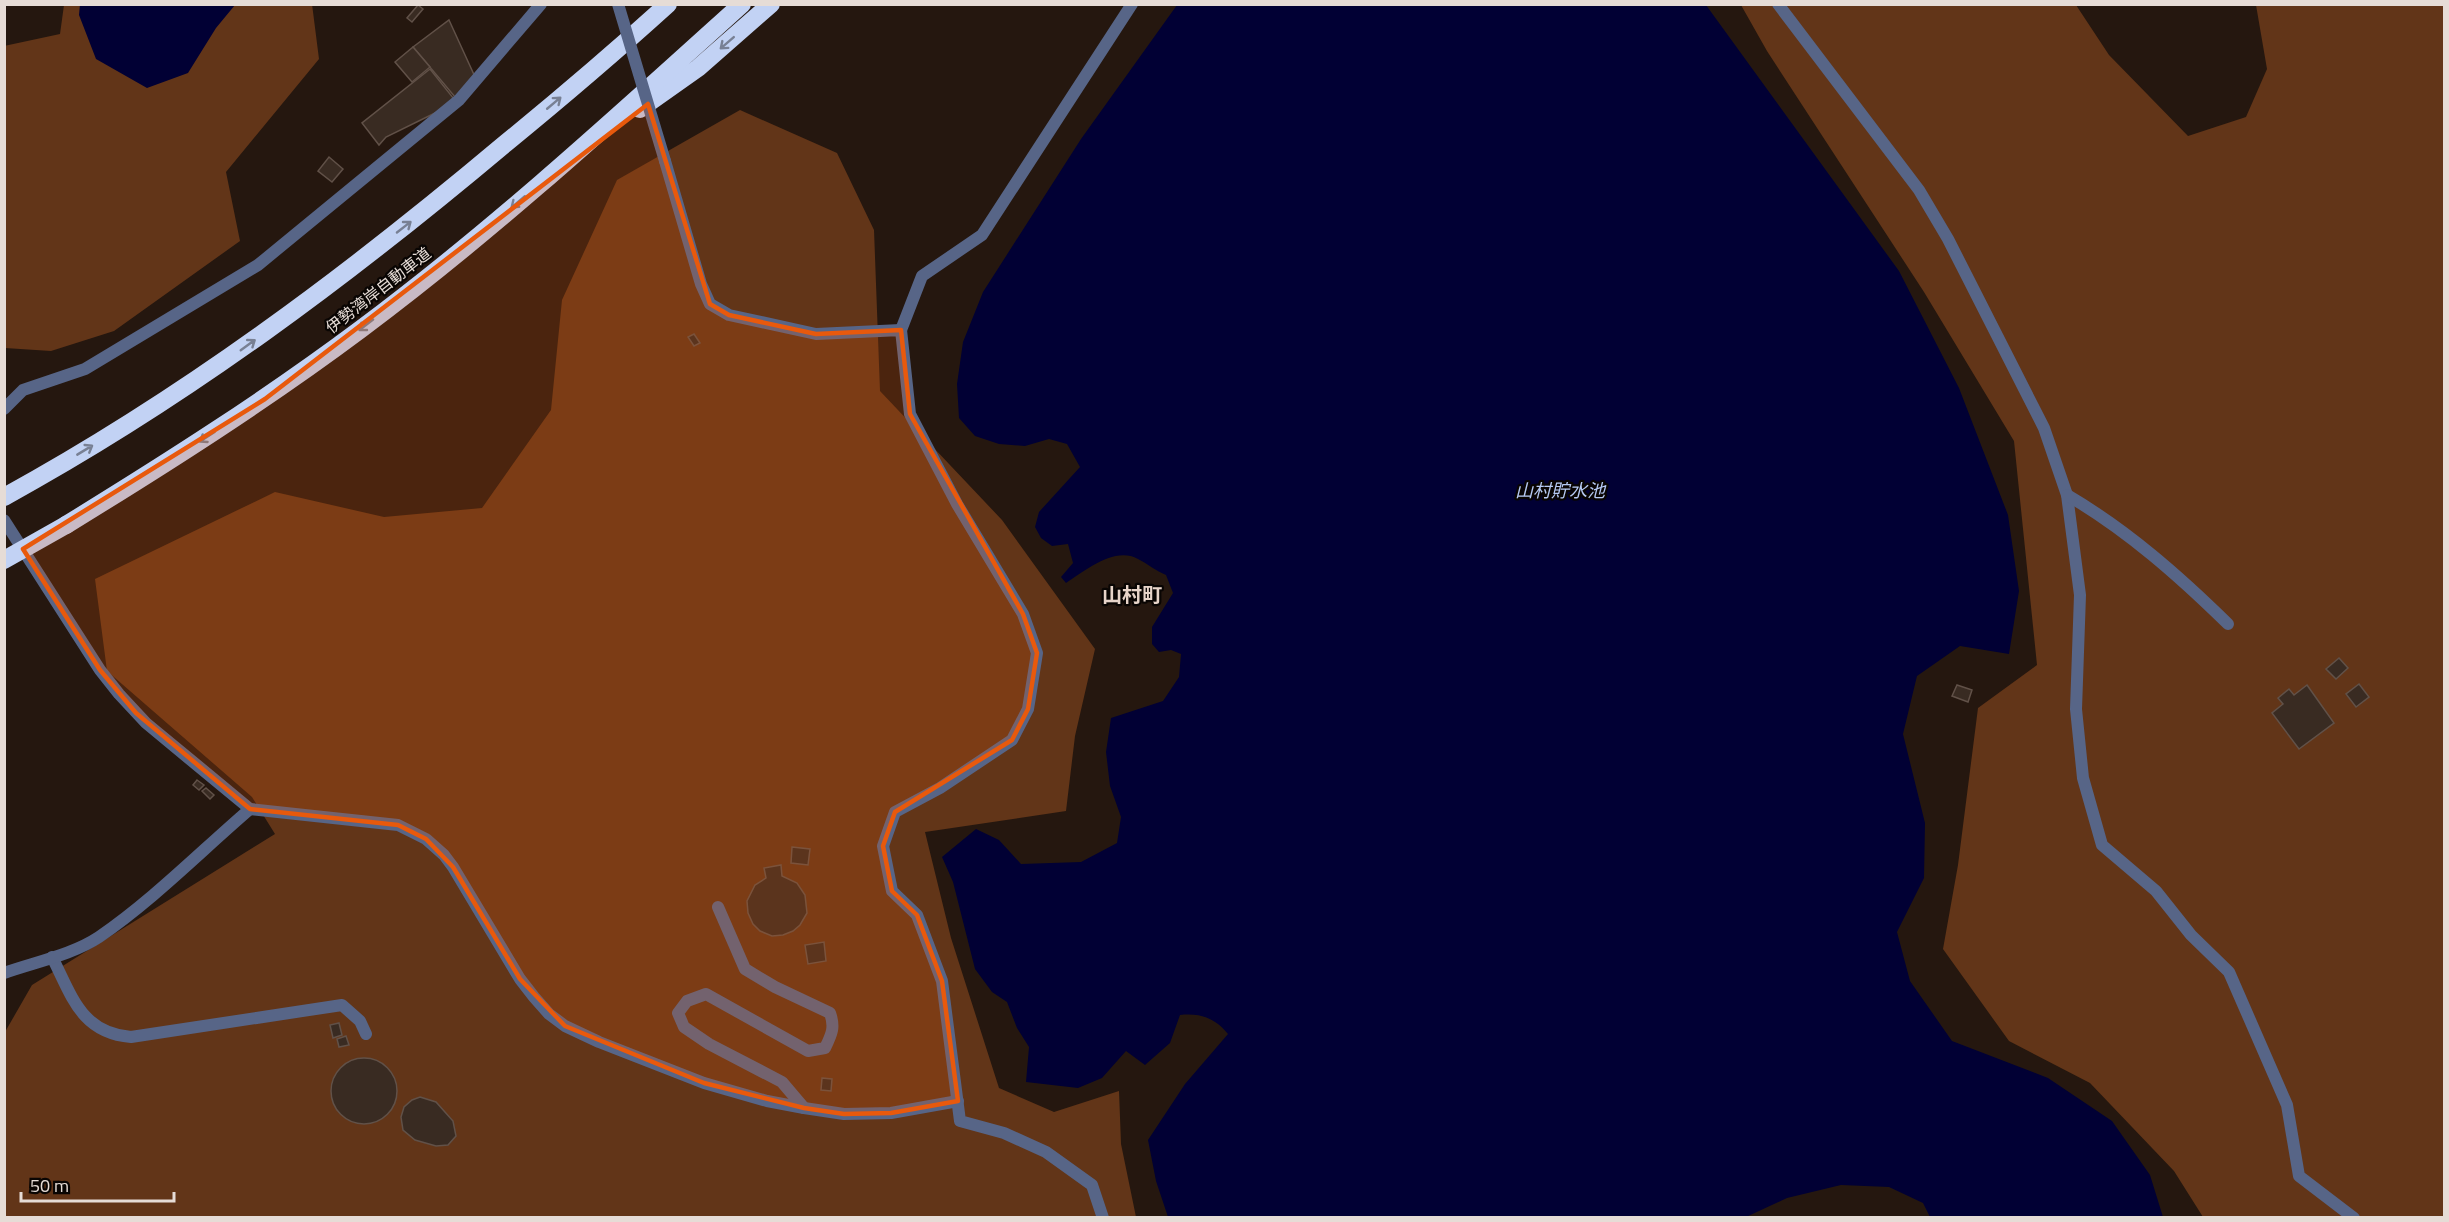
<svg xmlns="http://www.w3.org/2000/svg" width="2449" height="1222" viewBox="0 0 2449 1222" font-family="'Titillium Web','Noto Sans JP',sans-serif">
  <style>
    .forest { fill: #623518 }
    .water { fill: #010034 }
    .building { fill: #392b22; stroke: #615148; stroke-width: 1.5 }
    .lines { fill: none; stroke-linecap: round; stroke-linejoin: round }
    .service { stroke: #576587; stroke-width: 12 }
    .minor { stroke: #576587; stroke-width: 12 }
    .tertiary { stroke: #576587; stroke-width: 12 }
    .motorway { stroke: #c2d2f4; stroke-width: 18 }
    .tertiary-bridge { stroke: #576587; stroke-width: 12 }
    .motorway-bridge { stroke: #c2d2f4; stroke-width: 18 }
    .oneway { stroke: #788094 }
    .marked { fill: #e8590c; fill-opacity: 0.2; stroke: #e8590c; stroke-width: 4.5; stroke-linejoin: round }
    .labels { text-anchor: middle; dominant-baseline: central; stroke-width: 4.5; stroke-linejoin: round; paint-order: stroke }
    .street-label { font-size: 16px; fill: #e6dcd6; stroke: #090503 }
    .water-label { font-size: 18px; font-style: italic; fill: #b6c9f3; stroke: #090503 }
    .quarter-label { font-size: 20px; font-weight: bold; fill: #e7d4c9; stroke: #090503 }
  </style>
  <rect width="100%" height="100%" fill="#25170f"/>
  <g class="forest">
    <path d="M312 4 319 59 226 172 240 241 114 331 51 351 5 348 4 46 60 34 64 5Z"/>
    <path d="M1741 5H2076L2109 55 2188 136 2246 117 2267 69 2256 5H2444V1217H2203L2174 1171 2090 1083 2009 1041 1943 949 1958 865 1978 708 2037 665 2014 441 1924 292 1767 51Z"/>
    <path d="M740 110 837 153 874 230 880 391 1002 520 1095 649 1075 736 1066 811 925 832 951 938 999 1088 1054 1112 1119 1091 1121 1144 1136 1217 5 1218V1032L32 985 275 834 252 797 107 671 95 579 275 492 384 517 482 508 551 410 562 300 617 180Z"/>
  </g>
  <g class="water">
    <path d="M80 4H235V5L216 28 188 73 147 88 96 59 79 15Z"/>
    <path d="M1177 5H1706L1899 271 1959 388 2008 515 2019 591 2009 654 1960 646 1917 676 1903 734 1925 823 1924 878 1897 932 1910 981 1952 1041 2048 1078 2112 1121 2150 1175 2163 1217H1930L1923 1203 1889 1187 1841 1185 1787 1198 1746 1217H1168L1156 1181 1148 1140 1185 1084 1228 1034C1215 1018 1201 1013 1180 1015L1170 1043 1145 1065 1126 1051 1102 1078 1078 1088 1026 1082 1029 1047 1017 1028 1007 1002 992 992 975 969 953 882 942 857 976 829 999 840 1021 864 1081 862 1117 843 1121 817 1110 786 1106 752 1111 718 1163 701 1179 677 1181 654 1171 650 1159 652 1152 644V627L1173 593 1166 575C1156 571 1148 564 1138 559 1114 546 1085 571 1066 583L1061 577 1073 563 1068 544 1052 546 1041 538 1035 527 1039 512 1080 467 1067 444 1049 439 1025 446 999 444 975 436 959 418 957 384 963 342 983 292 1081 139Z"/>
  </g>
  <g class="building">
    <path d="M418 5 423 9 412 22 407 18Z"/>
    <path d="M449 20 476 79 455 97 413 47Z"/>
    <path d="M413 47 430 67 412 82 395 62Z"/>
    <path d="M430 69 454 99 437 112 386 137 379 145 362 123Z"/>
    <path d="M329 157 343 169 332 182 318 171Z"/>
    <path d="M694 334 700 343 694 346 688 337Z"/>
    <path d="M2339 658 2348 668 2336 679 2326 669Z"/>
    <path d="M2359 684 2369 697 2356 707 2346 694Z"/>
    <path d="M1957 685 1972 690 1968 702 1952 696Z"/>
    <path d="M2307 685 2334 723 2299 749 2272 713 2283 704 2278 698 2289 689 2294 695Z"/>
    <path d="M197 780 204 785 199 790 193 785Z"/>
    <path d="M206 788 214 795 210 799 202 791Z"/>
    <path d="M792 847 810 849 808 865 791 863Z"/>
    <path d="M781 865 782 876 797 883 805 895 807 913 800 925 793 931 783 935 772 936 760 931 753 924 748 913 747 901 755 885 766 878 764 868Z"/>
    <path d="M824 942 826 961 808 964 805 945Z"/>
    <path d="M339 1023 342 1035 333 1038 330 1025Z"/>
    <path d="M346 1036 349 1045 339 1047 337 1039Z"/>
    <circle cx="364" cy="1091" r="33"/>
    <path d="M822 1078 832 1079 831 1091 821 1090Z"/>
    <path d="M420 1097 436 1102 453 1121 456 1136 448 1145 436 1146 415 1140 403 1130 401 1117 404 1107 412 1100Z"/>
  </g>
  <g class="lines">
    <path class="service" d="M52 957C72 996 81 1033 131 1037L342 1005 360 1021 366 1034"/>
    <g class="minor">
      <path d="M1778 4 1919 190 1948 239 2044 428 2067 495 2080 595 2076 709 2083 778 2102 845 2156 891 2191 935 2229 972 2287 1105 2299 1176 2354 1218"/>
      <path d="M901 330 922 276 982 235 1132 4"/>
      <path d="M4 409 23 390 85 369 258 265 459 100 541 4"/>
      <path d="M2067 495C2127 530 2179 576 2228 624"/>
      <path d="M4 520 100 670 119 694 146 723 250 809 398 825 426 839 444 855 453 867 520 979 534 997 549 1014 565 1026 599 1042 704 1083 767 1101 804 1108 844 1114 891 1113 958 1101"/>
      <path d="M718 907 745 969 775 987 830 1013C835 1027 832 1034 825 1048L808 1051 706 994 687 1001 678 1013 684 1027 709 1044 782 1082 804 1108"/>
      <path d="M4 973C35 962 72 955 99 937 153 900 201 851 250 809"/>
    </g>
    <path class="tertiary" d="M665 161 701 284 710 304 729 315 816 334 901 330 910 414 957 504 1023 614 1037 653 1028 709 1012 740 940 788 895 812 883 846 892 891 917 915 942 981 960 1121 1004 1133 1046 1152 1092 1185 1103 1218"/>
    <g class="motorway">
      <path d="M640 109 698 68 771 4"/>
      <path d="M4 497C185 398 349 275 506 143 561 98 615 52 668 4"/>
      <path d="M66 525C167 463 266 400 361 329 495 229 618 116 742 4"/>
    </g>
    <path class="tertiary-bridge" d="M618 4 665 161"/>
    <path class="motorway-bridge" d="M4 560 66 525"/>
  </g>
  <defs><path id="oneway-shaft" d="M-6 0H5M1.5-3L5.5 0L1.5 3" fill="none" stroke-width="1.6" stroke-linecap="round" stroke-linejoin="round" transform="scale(1.5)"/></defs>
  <g class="oneway">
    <use href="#oneway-shaft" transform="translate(727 43) rotate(139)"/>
    <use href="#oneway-shaft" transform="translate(554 103) rotate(-40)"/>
    <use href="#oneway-shaft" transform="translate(518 202) rotate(140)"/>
    <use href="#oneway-shaft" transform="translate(404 227) rotate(-38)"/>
    <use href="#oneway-shaft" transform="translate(366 325) rotate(142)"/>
    <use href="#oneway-shaft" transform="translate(248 345) rotate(-36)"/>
    <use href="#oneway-shaft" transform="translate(207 437) rotate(147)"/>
    <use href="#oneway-shaft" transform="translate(85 450) rotate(-31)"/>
  </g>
  <path class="marked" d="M648 104 710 304 729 315 816 334 901 330 910 414 1023 614 1037 653 1028 709 1012 740 895 812 883 846 892 891 917 915 942 981 958 1101 891 1113 844 1114 804 1108 704 1083 565 1026 520 979 453 867 426 839 398 825 250 809 136 713 100 670 23 549 265 399Z"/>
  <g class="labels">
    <g class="street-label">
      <text transform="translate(378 290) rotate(-38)">伊勢湾岸自動車道</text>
    </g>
    <g class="water-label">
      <text x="1560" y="490">山村貯水池</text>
    </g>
    <g class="quarter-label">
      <text x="1132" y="594">山村町</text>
    </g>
  </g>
  <rect width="2449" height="1222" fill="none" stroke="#e6dcd6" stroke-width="12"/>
  <path d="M21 1192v9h153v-9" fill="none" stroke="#e6dcd6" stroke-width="3"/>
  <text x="30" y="1192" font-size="18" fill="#e6dcd6" stroke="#090503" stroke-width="4.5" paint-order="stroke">50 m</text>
</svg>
